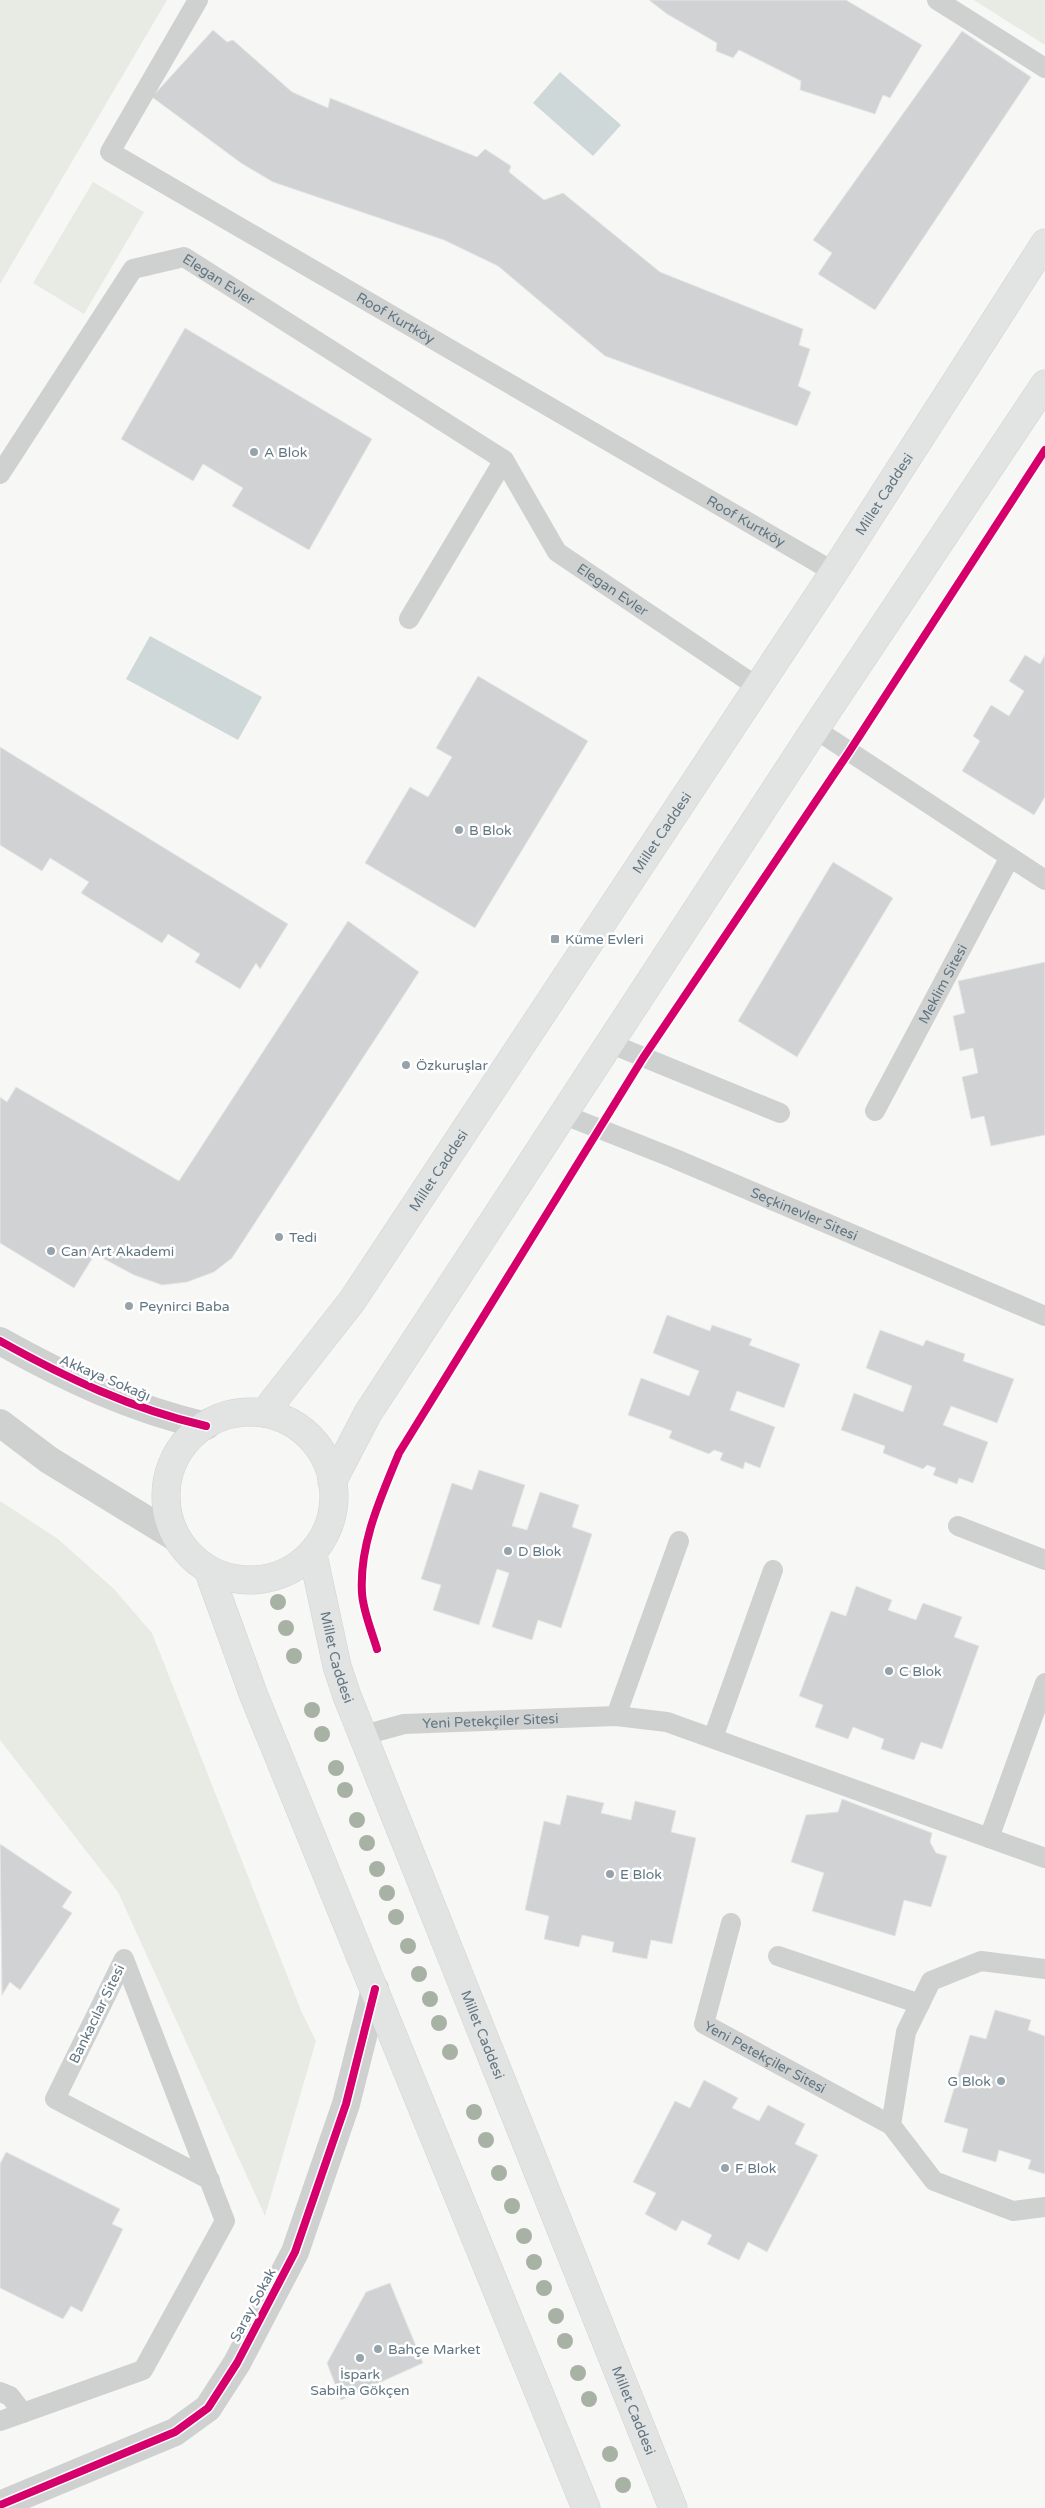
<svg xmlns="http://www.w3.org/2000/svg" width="1045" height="2508" viewBox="0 0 1045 2508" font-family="'Varela Round',sans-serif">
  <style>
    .green { fill: #e7ebe4 }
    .water { fill: #ced8d9 }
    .building { fill: #d0d2d3; stroke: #e6e6e6 }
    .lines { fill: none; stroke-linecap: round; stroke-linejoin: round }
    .primary-casing { stroke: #d2d3d4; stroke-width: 29 }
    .service { stroke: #cfd1d1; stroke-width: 20 }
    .minor { stroke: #cfd1d1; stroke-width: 28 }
    .tertiary { stroke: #cfd1d1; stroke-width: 28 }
    .primary { stroke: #e2e3e3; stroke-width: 28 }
    .cycleway-casing { stroke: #fff; stroke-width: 11 }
    .cycleway { stroke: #d6006c; stroke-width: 8 }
    .tree { fill: #a8b2a4 }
    .poi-dot { fill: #96a3ab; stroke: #fff; stroke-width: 2 }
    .labels { text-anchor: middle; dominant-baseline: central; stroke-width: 5; stroke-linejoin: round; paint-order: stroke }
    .street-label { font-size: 14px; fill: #617682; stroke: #fff }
    .poi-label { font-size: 14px; fill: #617682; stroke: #fff; text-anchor: start }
  </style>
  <rect width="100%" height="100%" fill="#f7f7f6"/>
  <g class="green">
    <path d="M0 0H167L0 284Z"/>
    <path d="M974 0H1045V45Z"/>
    <path d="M93 182 144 212 84 314 33 283Z"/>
    <path d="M0 1501 58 1539 114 1589 152 1633 302 2013 316 2041 265 2216 118 1892 0 1740Z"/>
  </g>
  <g class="water">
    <path d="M560 72 621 125 593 156 533 103Z"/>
    <path d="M150 636 262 697 238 740 126 679Z"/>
  </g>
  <g class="building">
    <path d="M649 0H846L922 45 890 98 883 95 875 114 800 90 801 81 739 50 733 58 716 51 717 43 667 14Z"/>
    <path d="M213 30 227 42 233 40 292 92 328 108 330 98 477 157 485 149 511 166 509 172 544 200 563 193 660 272 803 329 799 345 810 349 798 386 811 392 797 426 605 356 498 266 444 240 273 182 241 163 152 97Z"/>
    <path d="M962 31 1031 77 875 310 818 274 832 253 813 240Z"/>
    <path d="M185 328 372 439 309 550 232 506 243 488 203 464 193 481 121 439Z"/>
    <path d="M1025 655 1040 664 1045 655V797L1034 815 962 771 980 741 973 736 991 705 1009 716 1024 691 1009 681Z"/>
    <path d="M478 676 588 741 475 928 365 863 410 787 428 797 452 757 436 748Z"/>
    <path d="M0 747 288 924 260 969 256 963 240 989 195 962 200 954 168 934 162 943 81 893 89 882 50 858 42 871 0 845Z"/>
    <path d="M833 862 893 898 797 1057 738 1021Z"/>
    <path d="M348 921 419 972 232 1258 214 1272 187 1282 162 1285 134 1275 95 1254 74 1288 0 1243V1097L7 1102 16 1087 179 1181Z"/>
    <path d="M1045 962V1135L991 1146 984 1116 971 1119 962 1077 978 1073 973 1048 960 1051 953 1016 965 1013 958 981Z"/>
    <path d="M667 1315 710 1331 712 1325 752 1339 749 1345 800 1364 784 1408 737 1391 730 1410 775 1427 760 1468 745 1462 743 1469 720 1460 723 1453 714 1450 709 1454 669 1438 672 1431 628 1415 641 1378 689 1396 699 1371 653 1353Z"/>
    <path d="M880 1330 923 1346 926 1340 965 1354 963 1361 1014 1379 997 1423 951 1406 943 1425 988 1442 973 1483 959 1478 957 1484 933 1475 936 1468 927 1465 923 1469 883 1453 885 1446 841 1430 854 1393 903 1412 912 1386 866 1368Z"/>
    <path d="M479 1470 525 1485 512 1526 527 1530 540 1492 579 1505 572 1527 592 1534 561 1628 538 1620 532 1640 492 1627 509 1573 497 1569 479 1625 433 1610 441 1585 421 1579 452 1483 472 1490Z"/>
    <path d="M856 1586 892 1600 888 1610 916 1620 923 1603 962 1617 954 1637 979 1646 942 1749 921 1742 914 1760 881 1749 884 1739 853 1727 848 1739 815 1727 823 1705 799 1696 831 1611 846 1616Z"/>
    <path d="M567 1795 604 1803 601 1813 631 1820 635 1801 676 1811 671 1832 696 1838 672 1944 651 1940 647 1959 612 1952 614 1942 582 1935 579 1947 544 1939 549 1916 525 1910 544 1821 560 1825Z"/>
    <path d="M842 1799 932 1833 930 1842 936 1853 947 1856 931 1907 904 1900 895 1936 812 1911 824 1873 791 1862 806 1815 838 1812Z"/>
    <path d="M0 1844 72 1892 62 1907 72 1913 20 1990 10 1982 2 1995Z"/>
    <path d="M995 2010 1031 2020 1028 2030 1045 2036V2174L1028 2169 1031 2160 999 2150 996 2162 962 2152 968 2129 944 2122 970 2035 986 2039Z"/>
    <path d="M704 2080 738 2098 732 2108 759 2121 768 2105 805 2124 795 2144 818 2155 767 2252 748 2242 739 2260 707 2244 712 2235 682 2220 676 2231 645 2214 656 2193 633 2182 675 2101 690 2108Z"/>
    <path d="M6 2152 120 2209 112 2224 123 2229 82 2312 71 2306 63 2319 0 2288V2164Z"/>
    <path d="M390 2283 423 2363 341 2400 327 2363 366 2292Z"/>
  </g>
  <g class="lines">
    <defs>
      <g id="primary">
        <circle cx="250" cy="1496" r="84"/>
        <path id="s7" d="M264 1413 352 1301 834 572 1045 243"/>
        <path d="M332 1482 368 1413 815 729 1045 384"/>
        <path id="s8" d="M313 1555 337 1666 347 1696 673 2508"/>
        <path d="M209 1572 254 1696 586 2508"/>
      </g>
    </defs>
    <use href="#primary" class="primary-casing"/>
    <g class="service">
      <path id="s1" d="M198 0 110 152 834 572"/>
      <path d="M937 0 1045 68"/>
      <path id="s2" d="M0 474 133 269 184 257 504 460 557 552 756 686"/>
      <path d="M409 619 504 460"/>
      <path d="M815 729 1045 880"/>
      <path d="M609 1043 780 1113"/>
      <path id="s3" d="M875 1111 1010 857"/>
      <path id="s4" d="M562 1114 673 1158 1045 1316"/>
      <path d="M958 1526 1045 1560"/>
      <path d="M616 1716 679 1541"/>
      <path id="s5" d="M364 1735 404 1724 616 1716 667 1722 1045 1858"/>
      <path d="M713 1738 773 1570"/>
      <path d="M989 1838 1045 1683"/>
      <path id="s6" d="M731 1923 704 2024 891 2125"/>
      <path d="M778 1956 920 2004"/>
      <path d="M1045 1969 981 1961 931 1981 906 2032 891 2125 934 2181 1013 2211 1045 2207"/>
      <path d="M0 2392 10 2396 23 2413"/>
      <path d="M0 2421 143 2370 225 2221 124 1959 55 2099 210 2180"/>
    </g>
    <path class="minor" d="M0 2505 175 2432 208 2408 237 2363 295 2252 346 2104 375 1989"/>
    <g class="tertiary">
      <path d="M0 1341C66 1378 132 1409 206 1426"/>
      <path d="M0 1423 49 1460 178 1539"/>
    </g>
    <use href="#primary" class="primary"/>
    <defs>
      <g id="cycleway">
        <path d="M0 1341C66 1378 132 1409 206 1426"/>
        <path d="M377 1649C372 1632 363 1611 362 1593 359 1544 381 1497 399 1453L643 1058 849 752 1045 450"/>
        <path d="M0 2505 175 2432 208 2408 237 2363 295 2252 346 2104 375 1989"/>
      </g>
    </defs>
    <use href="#cycleway" class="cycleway-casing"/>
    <use href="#cycleway" class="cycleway"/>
  </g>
  <g class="tree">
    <circle cx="278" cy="1602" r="8"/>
    <circle cx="286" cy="1628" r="8"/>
    <circle cx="294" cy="1656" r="8"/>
    <circle cx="312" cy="1710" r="8"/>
    <circle cx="322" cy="1734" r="8"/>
    <circle cx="336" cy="1768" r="8"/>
    <circle cx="345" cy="1790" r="8"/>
    <circle cx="357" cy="1820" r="8"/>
    <circle cx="367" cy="1843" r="8"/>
    <circle cx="377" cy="1869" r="8"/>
    <circle cx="387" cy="1893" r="8"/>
    <circle cx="396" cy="1917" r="8"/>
    <circle cx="408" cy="1946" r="8"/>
    <circle cx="419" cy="1974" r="8"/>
    <circle cx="430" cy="1999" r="8"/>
    <circle cx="439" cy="2023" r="8"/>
    <circle cx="450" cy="2052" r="8"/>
    <circle cx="474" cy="2112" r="8"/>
    <circle cx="486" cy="2140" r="8"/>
    <circle cx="499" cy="2173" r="8"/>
    <circle cx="512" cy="2206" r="8"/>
    <circle cx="524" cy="2236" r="8"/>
    <circle cx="534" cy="2262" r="8"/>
    <circle cx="544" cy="2288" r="8"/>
    <circle cx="556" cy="2316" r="8"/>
    <circle cx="565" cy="2341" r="8"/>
    <circle cx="578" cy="2373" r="8"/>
    <circle cx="589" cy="2399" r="8"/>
    <circle cx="610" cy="2454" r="8"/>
    <circle cx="623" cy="2485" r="8"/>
  </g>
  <g class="poi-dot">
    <circle cx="254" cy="452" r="5"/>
    <circle cx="459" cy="830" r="5"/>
    <rect x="550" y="934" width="10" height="10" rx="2.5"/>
    <circle cx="406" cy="1065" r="5"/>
    <circle cx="279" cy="1237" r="5"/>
    <circle cx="51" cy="1251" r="5"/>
    <circle cx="129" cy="1306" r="5"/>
    <circle cx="508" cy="1551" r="5"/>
    <circle cx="889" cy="1671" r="5"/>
    <circle cx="610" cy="1874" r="5"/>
    <circle cx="1001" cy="2081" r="5"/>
    <circle cx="725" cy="2168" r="5"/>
    <circle cx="378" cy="2349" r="5"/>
    <circle cx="360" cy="2358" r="5"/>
  </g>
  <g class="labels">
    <g class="street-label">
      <text stroke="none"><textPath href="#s2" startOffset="338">Elegan Evler</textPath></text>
      <text stroke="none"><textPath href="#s1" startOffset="506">Roof Kurtköy</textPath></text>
      <text stroke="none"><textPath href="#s7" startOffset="1109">Millet Caddesi</textPath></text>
      <text stroke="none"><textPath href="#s1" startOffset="911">Roof Kurtköy</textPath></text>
      <text stroke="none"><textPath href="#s2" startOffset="849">Elegan Evler</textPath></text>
      <text stroke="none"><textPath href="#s7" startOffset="704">Millet Caddesi</textPath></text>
      <text stroke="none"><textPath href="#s3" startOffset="144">Meklim Sitesi</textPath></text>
      <text stroke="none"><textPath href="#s7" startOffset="299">Millet Caddesi</textPath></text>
      <text stroke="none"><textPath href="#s4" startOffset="262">Seçkinevler Sitesi</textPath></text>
      <text transform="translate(105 1378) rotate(23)">Akkaya Sokağı</text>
      <text stroke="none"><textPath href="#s8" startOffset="105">Millet Caddesi</textPath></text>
      <text stroke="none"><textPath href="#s5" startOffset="128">Yeni Petekçiler Sitesi</textPath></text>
      <text transform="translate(97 2014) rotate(-64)">Bankacılar Sitesi</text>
      <text stroke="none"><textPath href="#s8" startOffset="510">Millet Caddesi</textPath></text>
      <text stroke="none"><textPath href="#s6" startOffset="174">Yeni Petekçiler Sitesi</textPath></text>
      <text transform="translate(253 2305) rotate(-62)">Saray Sokak</text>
      <text stroke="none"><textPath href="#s8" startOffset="915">Millet Caddesi</textPath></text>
    </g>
    <g class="poi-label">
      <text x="264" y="452">A Blok</text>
      <text x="469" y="830">B Blok</text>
      <text x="565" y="939">Küme Evleri</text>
      <text x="416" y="1065">Özkuruşlar</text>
      <text x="289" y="1237">Tedi</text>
      <text x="61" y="1251">Can Art Akademi</text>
      <text x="139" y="1306">Peynirci Baba</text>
      <text x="518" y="1551">D Blok</text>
      <text x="899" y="1671">C Blok</text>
      <text x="620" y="1874">E Blok</text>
      <text x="991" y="2081" text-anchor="end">G Blok</text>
      <text x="735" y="2168">F Blok</text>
      <text x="388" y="2349">Bahçe Market</text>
      <text x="360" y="2374" text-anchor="middle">İspark<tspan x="360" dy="16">Sabiha Gökçen</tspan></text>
    </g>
  </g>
</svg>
